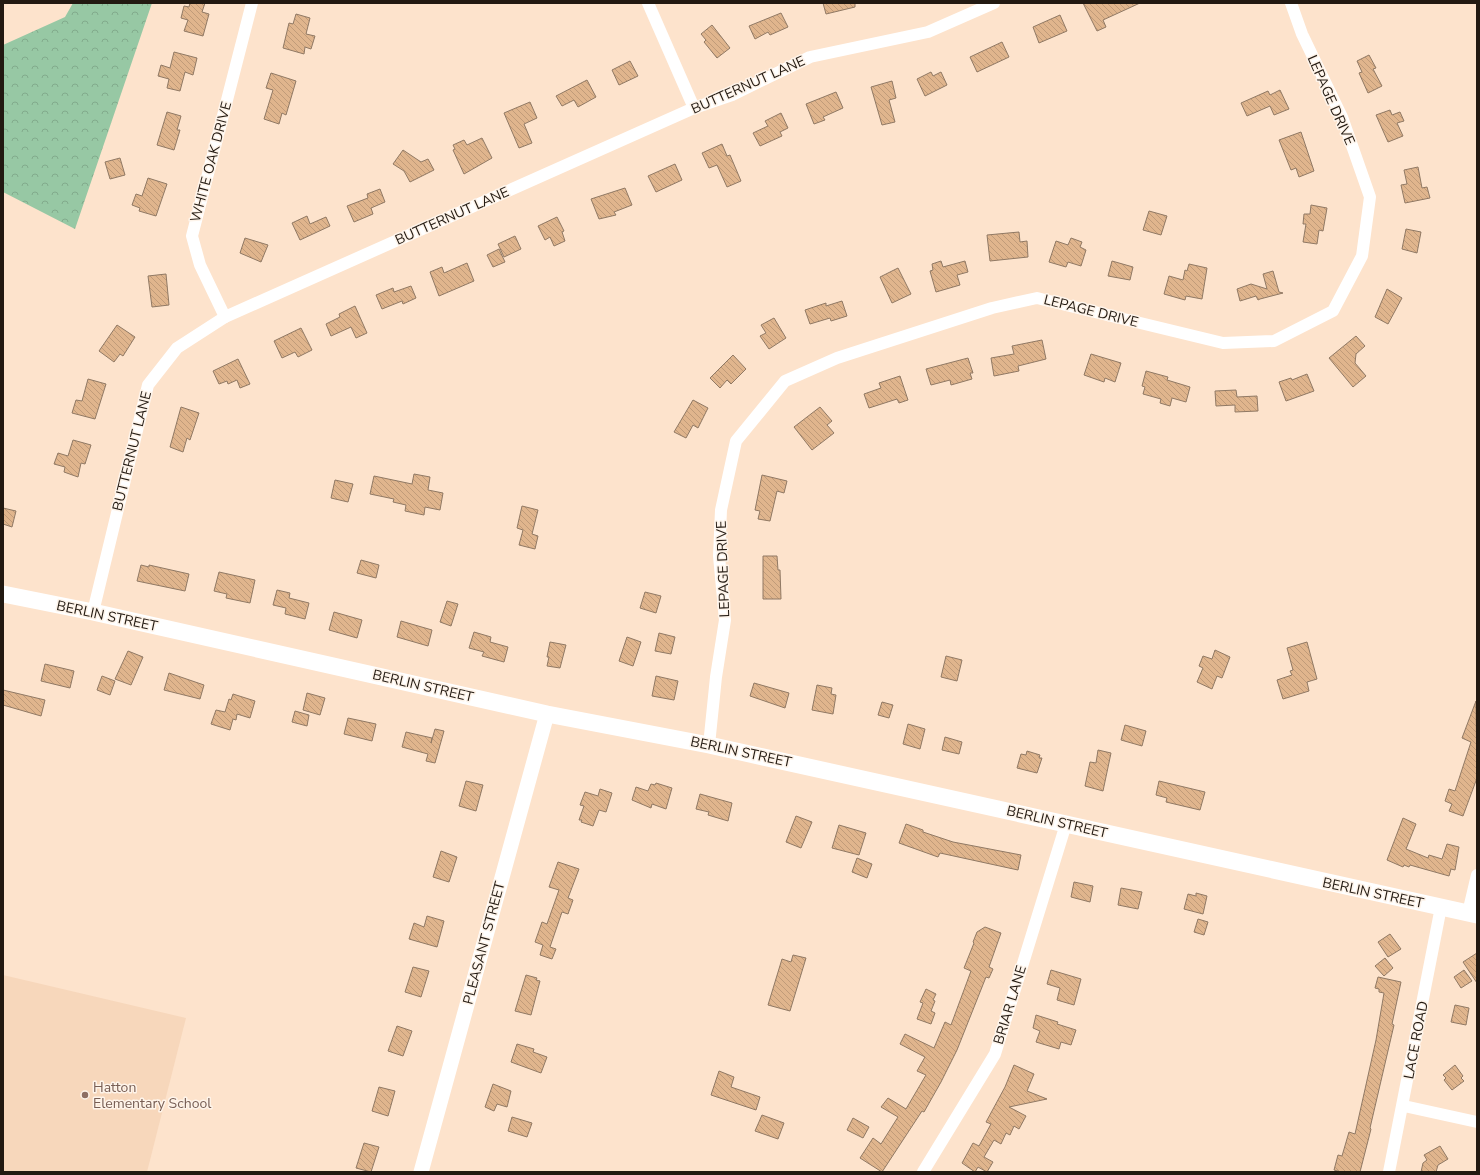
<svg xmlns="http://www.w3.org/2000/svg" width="1480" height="1175" viewBox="0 0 1480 1175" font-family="'Nunito Sans',sans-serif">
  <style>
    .built { fill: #f7d7bb }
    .forest { fill: url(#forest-crowns) }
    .building { fill: url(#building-back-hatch); stroke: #907964 }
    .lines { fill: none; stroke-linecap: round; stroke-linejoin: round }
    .minor { stroke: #fff; stroke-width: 12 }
    .tertiary { stroke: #fff; stroke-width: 15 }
    .secondary { stroke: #fff; stroke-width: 17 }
    .education-dot { fill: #8d6e63; stroke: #fef4ea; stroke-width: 1.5 }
    .labels { text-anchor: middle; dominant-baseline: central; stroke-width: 3; stroke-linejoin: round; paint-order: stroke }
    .street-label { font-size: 14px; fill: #221911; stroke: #fef4ea }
    .education-label { font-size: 14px; fill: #785e54; stroke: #fef4ea; text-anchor: start }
  </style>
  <defs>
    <pattern id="forest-crowns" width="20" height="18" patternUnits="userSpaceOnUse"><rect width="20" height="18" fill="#97c8a4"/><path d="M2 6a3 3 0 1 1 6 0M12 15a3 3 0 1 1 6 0" fill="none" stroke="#82ab8c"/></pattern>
    <pattern id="building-back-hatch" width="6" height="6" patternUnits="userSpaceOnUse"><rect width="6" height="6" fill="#e0b58d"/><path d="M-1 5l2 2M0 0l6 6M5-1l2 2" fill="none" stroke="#c09b79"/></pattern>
  </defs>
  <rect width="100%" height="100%" fill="#fde3cc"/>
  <path class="built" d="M3 975 186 1018 147 1172H3Z"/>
  <path class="forest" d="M73 3H152L75 229 3 192V45L65 17Z"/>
  <g class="building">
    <path d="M190 3H205L202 12 209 14 203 36 184 31 188 20 181 18 184 6 189 7Z"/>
    <path d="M823 3H855V7L826 14Z"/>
    <path d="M1083 3H1140L1103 20 1106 27 1097 31Z"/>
    <path d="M781 13 788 27 770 35 768 32 755 39 749 26Z"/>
    <path d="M296 14 310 18 306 34 315 36 311 49 305 47 304 54 283 48 289 23 293 24Z"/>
    <path d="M1060 15 1067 31 1039 43 1033 27Z"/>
    <path d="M712 25 730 48 717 58 704 42 706 40 701 34Z"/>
    <path d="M1002 42 1009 57 977 72 970 57Z"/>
    <path d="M174 52 197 58 193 75 185 72 180 91 167 88 169 79 158 76 161 65 170 68Z"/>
    <path d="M1369 55 1376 68 1373 69 1382 86 1368 93 1359 73 1362 72 1357 61Z"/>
    <path d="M630 61 638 76 619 85 612 70Z"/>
    <path d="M931 72 933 76 941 72 947 85 925 96 917 79Z"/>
    <path d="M271 73 296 81 286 115 282 113 279 124 264 119 273 90 266 88Z"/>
    <path d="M587 80 596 97 578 107 574 100 562 106 556 96Z"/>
    <path d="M892 81 896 98 889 100 895 122 882 125 871 87Z"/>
    <path d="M1280 90 1289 109 1274 115 1270 106 1247 116 1241 103 1268 91 1270 95Z"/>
    <path d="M836 92 843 108 823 117 825 120 814 124 806 104Z"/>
    <path d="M530 102 537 118 524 124 532 143 519 148 504 113Z"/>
    <path d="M1390 110 1392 115 1400 112 1404 121 1397 123 1403 136 1388 142 1376 115Z"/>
    <path d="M167 112 181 116 177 130H180L174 150 157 145Z"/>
    <path d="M781 113 788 128 780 132 782 136 760 146 753 133 768 126 765 121Z"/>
    <path d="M1301 132 1314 171 1299 177 1296 168 1291 170 1279 140Z"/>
    <path d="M482 138 492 158 464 174 453 150 455 149 453 145 464 140 467 145Z"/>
    <path d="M722 144 727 156 730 155 741 181 727 187 717 165 709 168 702 153Z"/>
    <path d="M403 150 421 162 428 159 434 170 410 182 404 171 393 164Z"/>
    <path d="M120 158 125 175 110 179 105 162Z"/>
    <path d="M675 164 682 180 656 192 648 176Z"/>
    <path d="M1418 167 1422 188 1427 187 1430 198 1405 203 1401 185 1407 184 1404 170Z"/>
    <path d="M148 178 167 184 156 216 139 211 140 208 132 205 136 194 142 196Z"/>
    <path d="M625 188 632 205 614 212 616 215 599 219 591 199Z"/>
    <path d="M380 189 385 202 371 208 373 214 354 222 347 206 368 198 367 194Z"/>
    <path d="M1311 205 1327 208 1323 231 1319 230 1317 244 1303 242 1306 224H1303L1304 214H1310Z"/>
    <path d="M1149 211 1167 216 1161 235 1143 230Z"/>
    <path d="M307 216 310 224 326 217 330 226 300 240 292 223Z"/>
    <path d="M557 217 564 231 562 232 565 241 554 246 550 237 545 240 538 226Z"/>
    <path d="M1406 229 1421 232 1417 253 1402 249Z"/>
    <path d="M1019 232 1020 242 1027 241 1028 257 990 261 987 235Z"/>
    <path d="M515 236 521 249 504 257 498 244Z"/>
    <path d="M245 238 268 245 261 262 240 253Z"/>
    <path d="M1071 238 1082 242 1080 247 1086 250 1081 266 1068 262 1066 267 1049 262 1056 241 1068 245Z"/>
    <path d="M499 249 505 262 493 267 487 255Z"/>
    <path d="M941 261 943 267 965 261 968 272 957 275 960 285 936 292 930 271 933 270 932 264Z"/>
    <path d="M1112 261 1133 267 1130 280 1108 276Z"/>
    <path d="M467 263 474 281 439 296 430 272 442 267 444 273Z"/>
    <path d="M1189 264 1207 268 1202 299 1186 296 1185 300 1164 294 1169 276 1183 280 1185 270 1187 271Z"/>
    <path d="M898 268 911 294 892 303 880 277Z"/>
    <path d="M1273 271 1279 292 1283 293 1260 299 1258 300 1256 296 1240 301 1237 289 1251 284 1267 289 1263 274Z"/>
    <path d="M166 274 169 305 152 307 148 276Z"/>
    <path d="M411 286 416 298 403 304 402 301 382 309 376 295 393 288 394 292Z"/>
    <path d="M1387 289 1402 298 1388 324 1375 317Z"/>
    <path d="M842 301 847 316 831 321 830 318 810 324 805 310 826 303V306Z"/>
    <path d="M355 306 367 333 356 338 351 327 331 336 326 324 340 317 339 314Z"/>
    <path d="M774 318 786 338 769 349 760 336 766 333 761 325Z"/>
    <path d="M117 325 135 337 123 356 120 354 114 362 99 351Z"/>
    <path d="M301 328 312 350 298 357 295 352 282 358 274 341Z"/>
    <path d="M1356 336 1365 346 1356 354 1355 363 1366 376 1353 387 1329 358Z"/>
    <path d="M1042 340 1046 359 1018 366 1019 371 994 376 991 358 1014 354 1012 346Z"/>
    <path d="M1091 354 1121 363 1115 382 1105 378 1104 382 1084 375Z"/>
    <path d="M733 355 746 369 731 384 727 380 720 388 710 378Z"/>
    <path d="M968 358 973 373H970L972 379 951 385 950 380 931 385 926 369Z"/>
    <path d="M238 359 250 384 240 388 237 380 228 384 227 381 219 384 213 371Z"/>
    <path d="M1146 371 1168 377 1167 380 1190 387 1186 402 1172 398 1170 406 1160 403 1161 399 1143 394 1145 387 1142 386Z"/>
    <path d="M1307 374 1314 391 1286 401 1279 382 1291 378 1292 380Z"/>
    <path d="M900 376 908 400 899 403 897 399 869 408 864 394 881 388 879 383Z"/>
    <path d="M88 379 106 384 95 419 72 413 76 400 82 401Z"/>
    <path d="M1236 390 1237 397 1257 396 1258 411 1235 412V405L1216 406 1215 391Z"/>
    <path d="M693 400 708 408 698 428 693 425 686 438 674 432Z"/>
    <path d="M181 407 199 413 190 440 187 438 183 452 170 447Z"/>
    <path d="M820 407 832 421 827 425 834 433 812 450 794 427Z"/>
    <path d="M73 440 91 445 85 464 81 463 78 477 64 472 65 467 54 464 58 453 68 456Z"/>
    <path d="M414 474 430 477 428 490 443 493 440 510 425 507 424 515 405 511 406 505 393 502 394 499 370 494 374 476 412 484Z"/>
    <path d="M762 475 787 481 784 493 777 491 770 521 758 519 760 511 755 510Z"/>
    <path d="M335 480 353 484 348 502 331 498Z"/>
    <path d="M522 506 538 510 532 534 538 536 535 549 519 545 523 530 517 528Z"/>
    <path d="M3 508 16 511 12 527 3 524Z"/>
    <path d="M763 556H777L778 570H780L781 599H763Z"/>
    <path d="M361 560 379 565 376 578 357 573Z"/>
    <path d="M141 565 149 567V565L189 574 185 591 137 581Z"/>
    <path d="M219 572 255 580 250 603 226 598 227 594 214 591Z"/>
    <path d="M277 590 290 593 289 598 309 603 305 619 285 614 286 608 273 605Z"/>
    <path d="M645 592 661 596 656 613 640 608Z"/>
    <path d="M447 601 458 604 451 626 440 622Z"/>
    <path d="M334 612 362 620 357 638 329 630Z"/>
    <path d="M401 621 432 630 428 646 397 637Z"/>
    <path d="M474 632 491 637 490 642 508 647 504 662 482 656 484 652 469 648Z"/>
    <path d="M659 633 675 637 671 654 655 651Z"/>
    <path d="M627 637 641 642 633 666 619 661Z"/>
    <path d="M550 642 566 645 560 668 547 666 549 657H547Z"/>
    <path d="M1307 642 1317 679 1307 682 1309 691 1283 699 1277 680 1292 675 1290 671 1293 670 1287 648Z"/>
    <path d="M1215 650 1230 657 1222 678 1217 676 1212 689 1197 682 1203 668 1199 666 1203 656 1212 659Z"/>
    <path d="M128 651 143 657 131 685 115 679Z"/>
    <path d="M946 656 962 660 957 681 941 677Z"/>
    <path d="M45 664 74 671 70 688 41 681Z"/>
    <path d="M169 673 204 685 200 699 164 690Z"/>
    <path d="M102 676 115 681 110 695 97 690Z"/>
    <path d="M656 676 678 681 674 700 652 696Z"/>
    <path d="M754 683 789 693 785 708 750 696Z"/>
    <path d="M817 685 832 688 831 694 836 695 833 714 812 710Z"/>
    <path d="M3 690 45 700 41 716 3 705Z"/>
    <path d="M307 693 325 698 320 715 303 710Z"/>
    <path d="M233 694 255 701 250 718 237 714 236 720 233 719 230 730 211 724 216 710 225 712 229 699 231 700Z"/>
    <path d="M1476 701 1477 778 1463 816 1449 811 1452 804 1445 801 1449 789 1455 791 1471 742 1462 738Z"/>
    <path d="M882 702 893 705 889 718 878 715Z"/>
    <path d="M295 711 309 715 307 726 292 722Z"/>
    <path d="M348 718 376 724 372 741 344 734Z"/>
    <path d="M908 724 925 729 920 749 903 744Z"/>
    <path d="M1125 725 1146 731 1142 746 1121 740Z"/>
    <path d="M435 729 444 731 435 763 426 761 428 754 402 747 406 732 432 738 431 743Z"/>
    <path d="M945 737 962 742 959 754 942 750Z"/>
    <path d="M1098 750 1111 753 1103 791 1085 786 1090 762 1096 763Z"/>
    <path d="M1027 751 1040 755 1039 758H1042L1037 773 1017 768 1021 754 1026 755Z"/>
    <path d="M466 781 483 785 476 811 459 806Z"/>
    <path d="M1159 781 1205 792 1200 810 1166 802 1167 798 1156 795Z"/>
    <path d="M656 783 672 788 666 809 652 804 651 808 632 800 636 787 648 791 651 784 655 785Z"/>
    <path d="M600 789 612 793 606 812 599 810 593 826 581 822 582 820H579L584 806 580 805 585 792 598 796Z"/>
    <path d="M700 794 732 803 728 821 708 815 709 812 696 809Z"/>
    <path d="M796 816 812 822 801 848 786 842Z"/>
    <path d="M1403 818 1416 824 1406 849 1428 858 1429 855 1442 859 1447 844 1459 847 1455 870 1451 869 1449 876 1410 865 1409 867 1404 865 1403 867 1387 860Z"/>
    <path d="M906 824 923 830V832L953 842 1021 855 1018 870 940 853 938 857 899 843Z"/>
    <path d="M839 825 866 833 859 855 832 848Z"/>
    <path d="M441 851 457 857 449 882 433 877Z"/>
    <path d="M857 858 872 864 867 878 852 872Z"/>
    <path d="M558 862 579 869 568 898 573 900 568 914 562 912 550 947 556 949 552 959 540 955 543 945 535 942 542 922 547 924 559 890 549 887Z"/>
    <path d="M1074 882 1093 886 1090 902 1071 897Z"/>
    <path d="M1121 888 1142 892 1138 909 1118 905Z"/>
    <path d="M1196 893 1207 896 1203 914 1184 909 1188 894 1196 896Z"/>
    <path d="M427 916 444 921 437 947 409 939 414 923 424 927Z"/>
    <path d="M1198 919 1208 922 1204 935 1194 932Z"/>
    <path d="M985 927 1001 933 989 967 993 969 989 978 986 977 957 1050 941 1082 924 1112 922 1111 882 1172 860 1158 873 1138 881 1144 898 1117 881 1107 888 1098 906 1109 926 1075 917 1071 925 1057 900 1044 905 1034 934 1048 945 1022 951 1025 971 971 964 968 974 943 973 942 977 932Z"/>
    <path d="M1390 934 1401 949 1388 957 1378 942Z"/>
    <path d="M1477 953V983L1463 962Z"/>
    <path d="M793 955 806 958 790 1011 768 1005 782 959 791 962Z"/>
    <path d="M1385 958 1393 968 1384 976 1375 966Z"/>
    <path d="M413 967 429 971 421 997 405 992Z"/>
    <path d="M1051 970 1081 979 1074 1005 1057 1000 1060 988 1047 984Z"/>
    <path d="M1464 970 1472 981 1461 988 1454 977Z"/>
    <path d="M526 975 537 978 536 980 540 981 531 1015 515 1011Z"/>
    <path d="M1378 977 1401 982 1392 1024 1394 1025 1370 1128 1371 1129 1360 1172H1341L1334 1170 1338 1155 1342 1156 1349 1132 1355 1134 1376 1040 1384 993 1379 992V989L1375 988Z"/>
    <path d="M926 989 936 994 933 1000 935 1001 931 1011 935 1013 931 1024 917 1019 923 1003 920 1002Z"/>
    <path d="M1455 1005 1469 1008 1466 1025 1451 1022Z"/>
    <path d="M1036 1015 1058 1022 1057 1024 1076 1030 1071 1045 1061 1042 1059 1049 1036 1042 1040 1031 1033 1028Z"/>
    <path d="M397 1026 412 1031 403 1056 388 1051Z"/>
    <path d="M517 1044 534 1049 533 1052 547 1057 541 1073 511 1062Z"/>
    <path d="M1014 1065 1034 1074 1027 1091 1047 1099 1009 1107 1026 1116 1019 1129 1014 1126 1010 1135 1006 1133 1001 1144 994 1140 984 1157 993 1162 987 1172 978 1167 975 1172 962 1163 973 1143 979 1146 991 1124 986 1122 1005 1087Z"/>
    <path d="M1455 1065 1463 1076 1461 1078 1464 1081 1452 1090 1444 1080 1446 1078 1443 1075Z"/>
    <path d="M719 1071 734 1077 731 1087 760 1097 756 1110 711 1095Z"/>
    <path d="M493 1084 511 1091 507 1107 497 1104 494 1111 485 1107Z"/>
    <path d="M379 1087 395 1091 388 1116 372 1111Z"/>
    <path d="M762 1115 784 1123 778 1139 755 1131Z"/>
    <path d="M512 1117 532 1123 527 1137 508 1131Z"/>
    <path d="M853 1118 869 1127 863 1138 847 1130Z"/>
    <path d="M364 1143 379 1147 371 1172 356 1168Z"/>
    <path d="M1440 1146 1448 1159 1438 1165 1436 1172H1421L1423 1163 1427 1160 1424 1155Z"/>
  </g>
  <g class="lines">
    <g class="minor">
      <path d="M648 3 694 108"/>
      <path d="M225 317 200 265 192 236 252 3"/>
      <path d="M93 612 148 385 177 348 225 317 694 108 732 95 810 57 928 32 994 3"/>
      <path d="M709 745 716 677 725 620 719 556 721 510 736 441 785 381 837 358 992 308 1037 298 1223 343 1274 341 1333 311 1362 256 1370 197 1342 117 1302 34 1291 3"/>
      <path d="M1468 913 1477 875"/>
      <path d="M1404 1106 1477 1122"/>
      <path d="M923 1172 995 1054 1066 824"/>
      <path d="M1389 1172 1441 907"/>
    </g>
    <path class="tertiary" d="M421 1172 547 714"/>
    <path class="secondary" d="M3 594 93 612 547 714 709 745 1477 915"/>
  </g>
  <circle class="education-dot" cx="85" cy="1095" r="4"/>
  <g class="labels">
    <g class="street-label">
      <text transform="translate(748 85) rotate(-24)">BUTTERNUT LANE</text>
      <text transform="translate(1331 100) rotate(66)">LEPAGE DRIVE</text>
      <text transform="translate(211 162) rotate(-75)">WHITE OAK DRIVE</text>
      <text transform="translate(452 216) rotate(-24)">BUTTERNUT LANE</text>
      <text transform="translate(1091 311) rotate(14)">LEPAGE DRIVE</text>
      <text transform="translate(132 451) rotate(-76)">BUTTERNUT LANE</text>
      <text transform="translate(723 569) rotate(-92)">LEPAGE DRIVE</text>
      <text transform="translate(107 616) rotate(12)">BERLIN STREET</text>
      <text transform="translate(423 686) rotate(13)">BERLIN STREET</text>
      <text transform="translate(741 752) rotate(12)">BERLIN STREET</text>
      <text transform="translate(1057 822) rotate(13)">BERLIN STREET</text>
      <text transform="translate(1373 893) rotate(12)">BERLIN STREET</text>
      <text transform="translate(484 943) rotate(-75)">PLEASANT STREET</text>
      <text transform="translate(1010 1005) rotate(-73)">BRIAR LANE</text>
      <text transform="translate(1416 1040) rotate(-79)">LACE ROAD</text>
    </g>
    <g class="education-label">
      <text x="93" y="1087">Hatton<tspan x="93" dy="16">Elementary School</tspan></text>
    </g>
  </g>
  <rect width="1480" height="1175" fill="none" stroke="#221911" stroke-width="8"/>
</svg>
